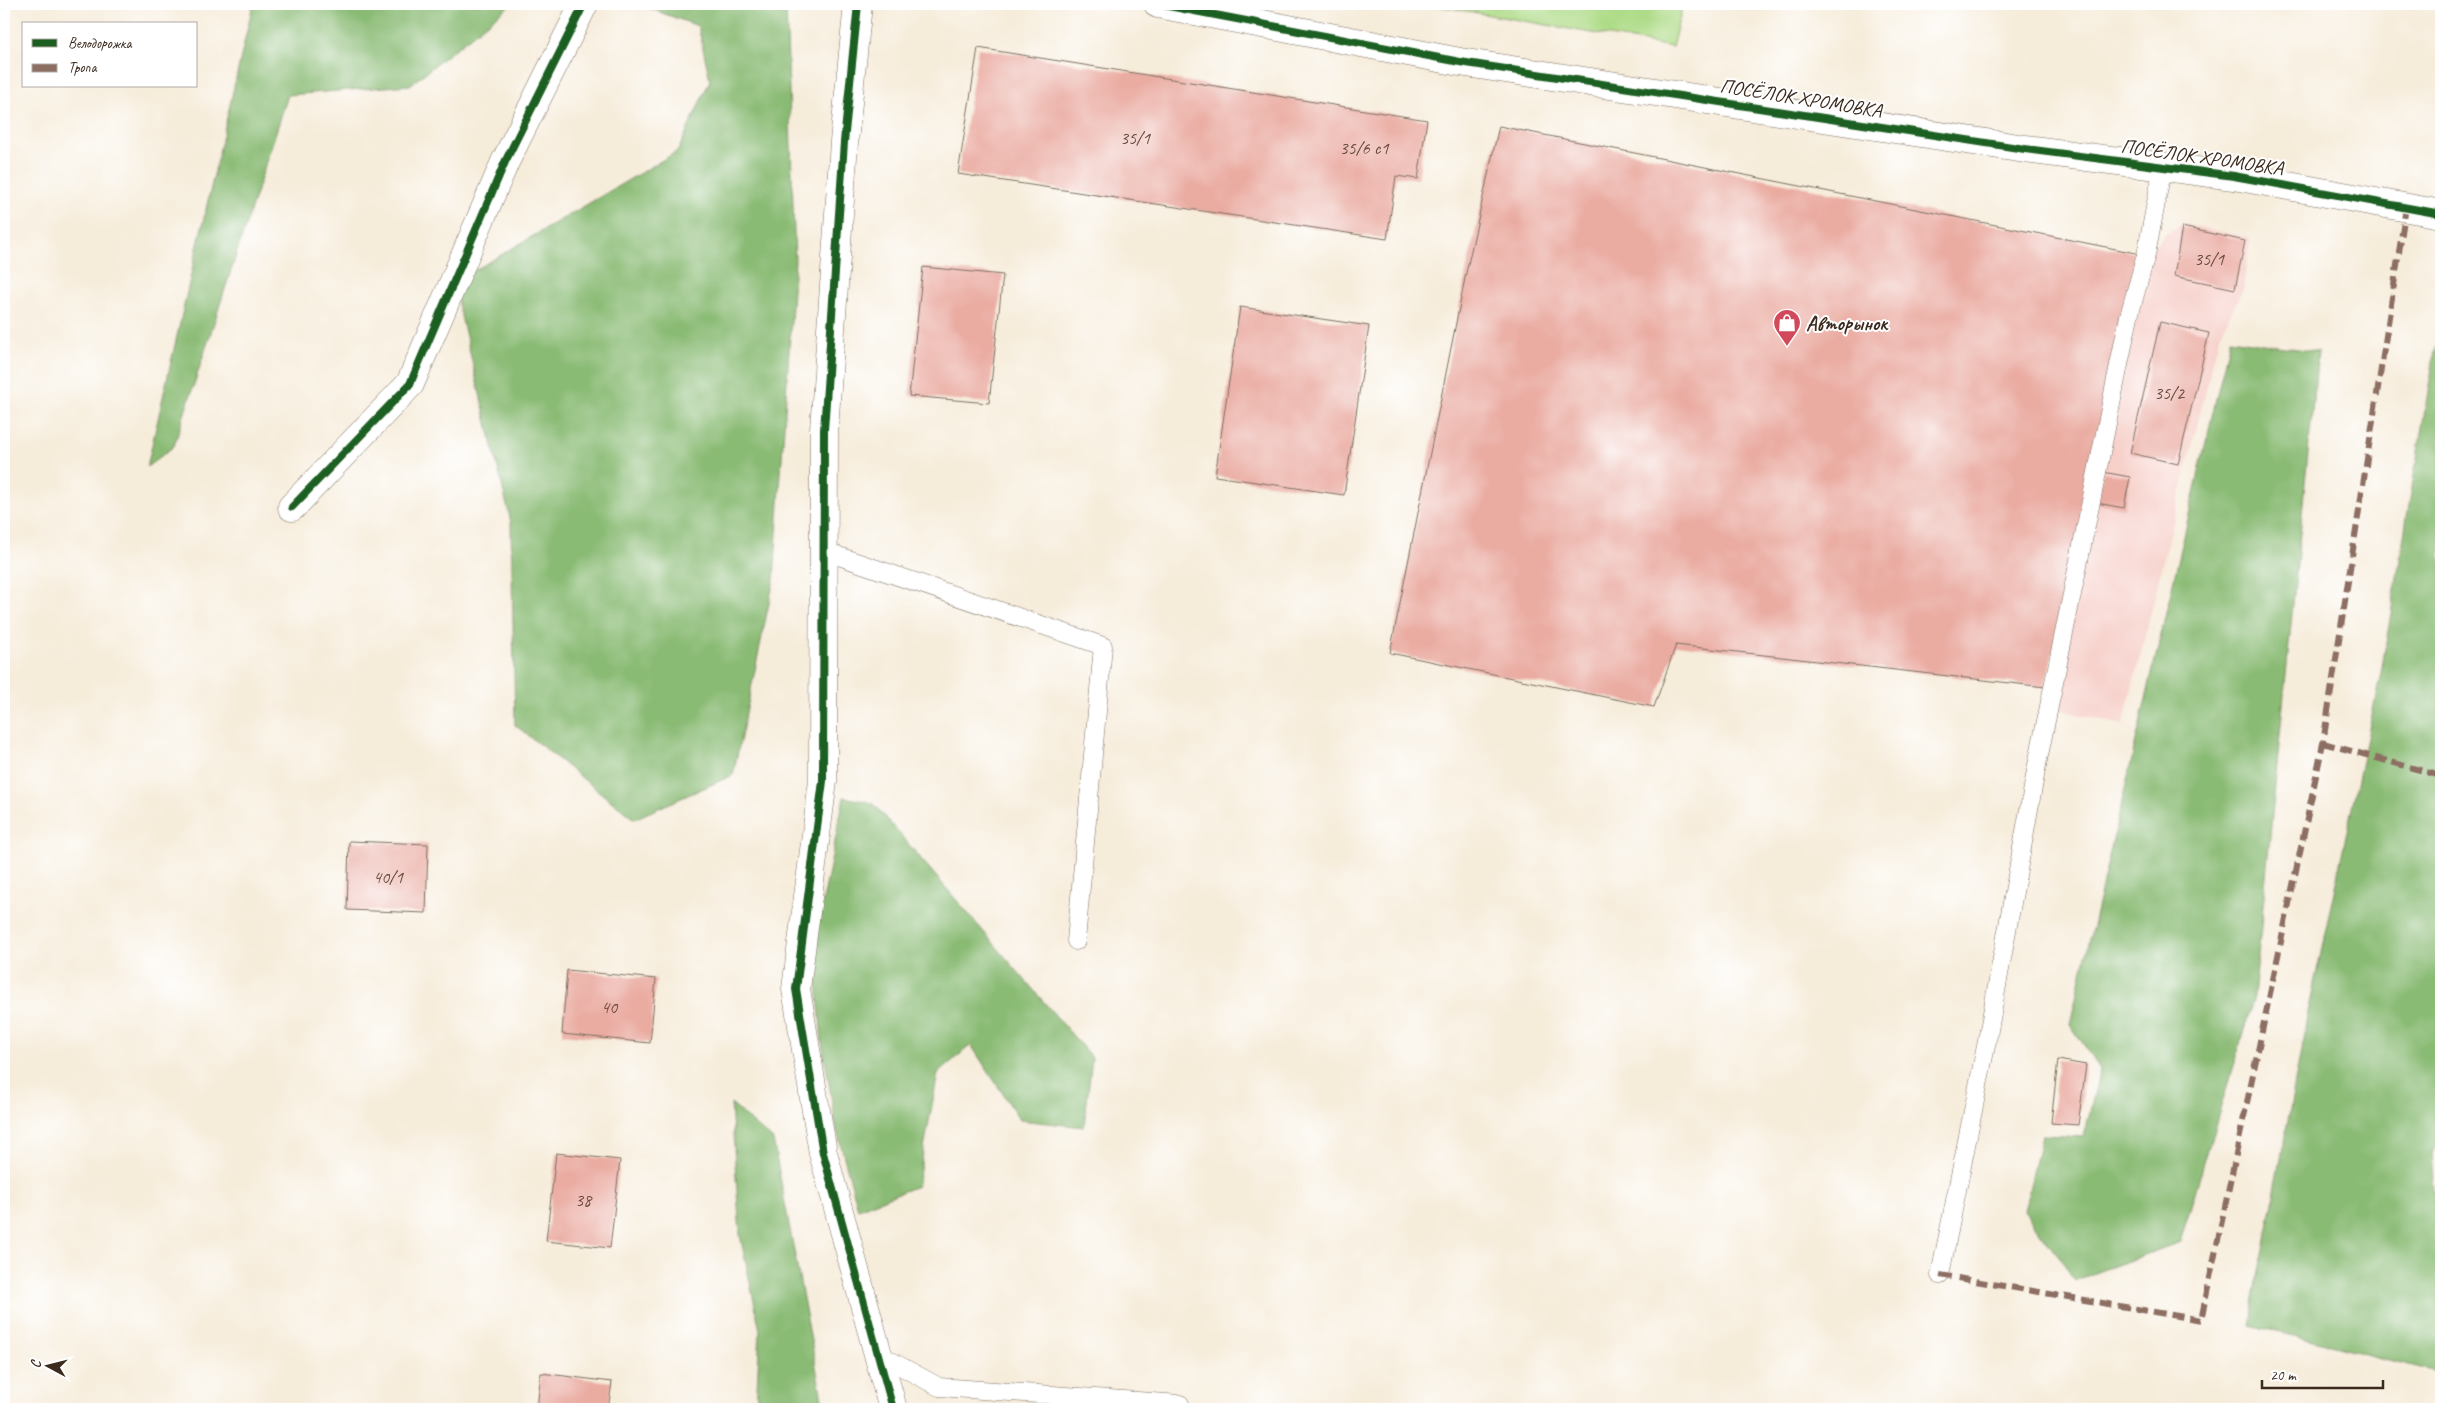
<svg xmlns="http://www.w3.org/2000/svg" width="2445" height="1413" viewBox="0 0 2445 1413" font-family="Caveat,sans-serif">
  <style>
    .built { fill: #f7d0ca }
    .green { fill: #aedb87; stroke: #748252 }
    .forest { fill: #8abb74; stroke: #627249 }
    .building { fill: #eaaba1 }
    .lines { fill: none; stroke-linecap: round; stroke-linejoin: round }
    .lane-casing { stroke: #7c6e60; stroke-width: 19 }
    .street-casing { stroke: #7c6e60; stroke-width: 29 }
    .lane { stroke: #fff; stroke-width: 18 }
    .street { stroke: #fff; stroke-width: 28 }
    .quiet { stroke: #8d6e63; stroke-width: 6; stroke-dasharray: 12 6; stroke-linecap: butt }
    .cycleway-casing { stroke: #fff; stroke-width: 11 }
    .cycleway { stroke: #1b5e20; stroke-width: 8 }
    .labels { text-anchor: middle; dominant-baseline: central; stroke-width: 4; stroke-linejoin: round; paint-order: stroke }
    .number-label { font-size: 18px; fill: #674a3f }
    .street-label { font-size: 20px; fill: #3b2a1e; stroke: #fff }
    .poi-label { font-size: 20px; font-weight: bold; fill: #3b2a1e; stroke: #fff; text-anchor: start }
  </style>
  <rect width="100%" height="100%" fill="#fff"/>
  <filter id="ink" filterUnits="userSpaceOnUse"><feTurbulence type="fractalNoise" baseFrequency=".02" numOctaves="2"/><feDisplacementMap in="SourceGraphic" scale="10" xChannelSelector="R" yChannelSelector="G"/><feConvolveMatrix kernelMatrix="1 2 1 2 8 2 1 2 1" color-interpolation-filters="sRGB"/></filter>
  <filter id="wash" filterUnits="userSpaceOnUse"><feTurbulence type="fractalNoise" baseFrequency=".0096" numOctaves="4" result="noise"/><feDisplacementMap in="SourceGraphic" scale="20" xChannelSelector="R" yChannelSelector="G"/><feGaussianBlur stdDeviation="1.12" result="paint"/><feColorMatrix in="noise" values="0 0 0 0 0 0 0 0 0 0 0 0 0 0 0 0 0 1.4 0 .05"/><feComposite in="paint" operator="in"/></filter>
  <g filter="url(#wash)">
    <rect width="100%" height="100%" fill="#f6ecda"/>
    <path class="built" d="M2182 224 2250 238 2243 289 2219 337 2123 725 2052 708 2150 253 2165 234Z"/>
    <path class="green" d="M1427 4H1683L1672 47Z"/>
    <g class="forest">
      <path d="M253 4H511L410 85 288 95 174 446 147 467Z"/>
      <path d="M637 4H778L786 6 795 260 774 579 733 775 634 819 515 725 511 522 453 283 678 151 710 80 698 26Z"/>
      <path d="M2230 339 2318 352 2254 997 2180 1242 2076 1280 2024 1211 2042 1135 2084 1137 2100 1069 2070 1024Z"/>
      <path d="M2441 339V1137L2431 1154 2439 1249H2441V1373L2250 1325 2308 1012 2381 673 2435 350Z"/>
      <path d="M844 797 873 803 1092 1058 1084 1127 1020 1120 971 1045 938 1073 917 1186 858 1209 837 1131 822 1043 814 945Z"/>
      <path d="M731 1104 773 1140 824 1409H756L760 1330 740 1235Z"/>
    </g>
    <g id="blocks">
      <g class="building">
        <path d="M978 48 1427 120 1418 179 1396 176 1387 239 958 174Z"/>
        <path d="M1499 126 2146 255 2045 687 1676 645 1654 707 1390 653 1466 273Z"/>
        <path d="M2182 227 2245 241 2235 289 2174 276Z"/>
        <path d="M923 267 1003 275 989 403 909 396Z"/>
        <path d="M1240 307 1369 326 1344 495 1215 476Z"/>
        <path d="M2160 322 2209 333 2178 464 2130 453Z"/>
        <path d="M2103 472 2130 477 2124 508 2097 503Z"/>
        <path d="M349 841 428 844 426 913 347 910Z"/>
        <path d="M567 970 656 979 650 1043 562 1034Z"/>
        <path d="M2058 1060 2086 1065 2078 1125 2051 1123Z"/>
        <path d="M556 1153 620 1160 610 1248 546 1241Z"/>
        <path d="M541 1373 612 1382 608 1409H537Z"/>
      </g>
    </g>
  </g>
  <g filter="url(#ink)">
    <use href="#blocks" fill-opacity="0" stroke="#7c6e60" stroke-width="1"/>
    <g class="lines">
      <defs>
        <g id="lane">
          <path d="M824 551 1103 646 1076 941"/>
          <path d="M1940 1275 1987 1041 2037 765 2129 316 2146 255 2163 166"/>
          <path d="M880 1355 939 1387 1180 1404"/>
        </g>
        <g id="street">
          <path d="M858 4 844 142 824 430 823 781 796 989 823 1153 893 1409"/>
          <path d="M1158 4 1460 62 2025 149 2234 176 2441 214"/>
          <path d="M292 507 410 384 505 162 584 4"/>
        </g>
      </defs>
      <use href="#lane" class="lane-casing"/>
      <use href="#street" class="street-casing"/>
      <use href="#lane" class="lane"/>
      <use href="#street" class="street"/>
      <g class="quiet">
        <path d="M2323 743 2441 776"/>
        <path d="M1940 1275 2201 1320 2323 743 2406 207"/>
      </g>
      <defs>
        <g id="cycleway">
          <path d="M858 4 844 142 824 430 823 781 796 989 823 1153 893 1409"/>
          <path d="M1158 4 1460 62 2025 149 2234 176 2441 214"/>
          <path d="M292 507 410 384 505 162 584 4"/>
        </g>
      </defs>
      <use href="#cycleway" class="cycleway-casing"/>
      <use href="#cycleway" class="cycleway"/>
    </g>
  </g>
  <defs>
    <symbol id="shop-pin" viewBox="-11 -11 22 30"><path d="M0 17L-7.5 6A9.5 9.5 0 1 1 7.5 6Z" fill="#d1495b" stroke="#fff"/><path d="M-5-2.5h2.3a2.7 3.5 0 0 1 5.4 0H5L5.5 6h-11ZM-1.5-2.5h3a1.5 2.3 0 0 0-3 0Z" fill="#fff"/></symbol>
  </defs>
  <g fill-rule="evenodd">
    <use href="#shop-pin" x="1771" y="307" width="32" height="43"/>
  </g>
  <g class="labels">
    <g class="number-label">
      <text x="1135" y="138">35/1</text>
      <text x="1364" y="148">35/6 c1</text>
      <text x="2209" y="259">35/1</text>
      <text x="2169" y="393">35/2</text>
      <text x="388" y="877">40/1</text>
      <text x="609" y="1007">40</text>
      <text x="583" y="1200">38</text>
    </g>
    <g class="street-label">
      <text transform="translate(1801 98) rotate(9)">ПОСЁЛОК ХРОМОВКА</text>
      <text transform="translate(2202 157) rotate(8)">ПОСЁЛОК ХРОМОВКА</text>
    </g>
    <g class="poi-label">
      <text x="1806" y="323">Авторынок</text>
    </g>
  </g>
  <rect width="2445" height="1413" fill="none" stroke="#fff" stroke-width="20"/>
  <rect x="22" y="22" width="175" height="65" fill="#ffffff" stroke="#b1aaa5"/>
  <rect x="32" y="39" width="25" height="8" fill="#1b5e20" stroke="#b1aaa5"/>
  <text x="68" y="48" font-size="15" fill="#3b2a1e">Велодорожка</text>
  <rect x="32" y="64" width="25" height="8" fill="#8d6e63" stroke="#b1aaa5"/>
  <text x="68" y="72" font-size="15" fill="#3b2a1e">Тропа</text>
  <g transform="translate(48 1366) rotate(277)" stroke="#ffffff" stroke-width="4" paint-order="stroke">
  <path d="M0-4L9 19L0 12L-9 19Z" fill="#3b2a1e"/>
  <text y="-8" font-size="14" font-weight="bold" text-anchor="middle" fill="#3b2a1e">С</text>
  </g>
  <path d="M2262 1380v8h121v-8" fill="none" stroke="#3b2a1e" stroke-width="2.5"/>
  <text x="2270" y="1380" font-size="15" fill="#3b2a1e" stroke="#ffffff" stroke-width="4" paint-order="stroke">20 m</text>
</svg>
